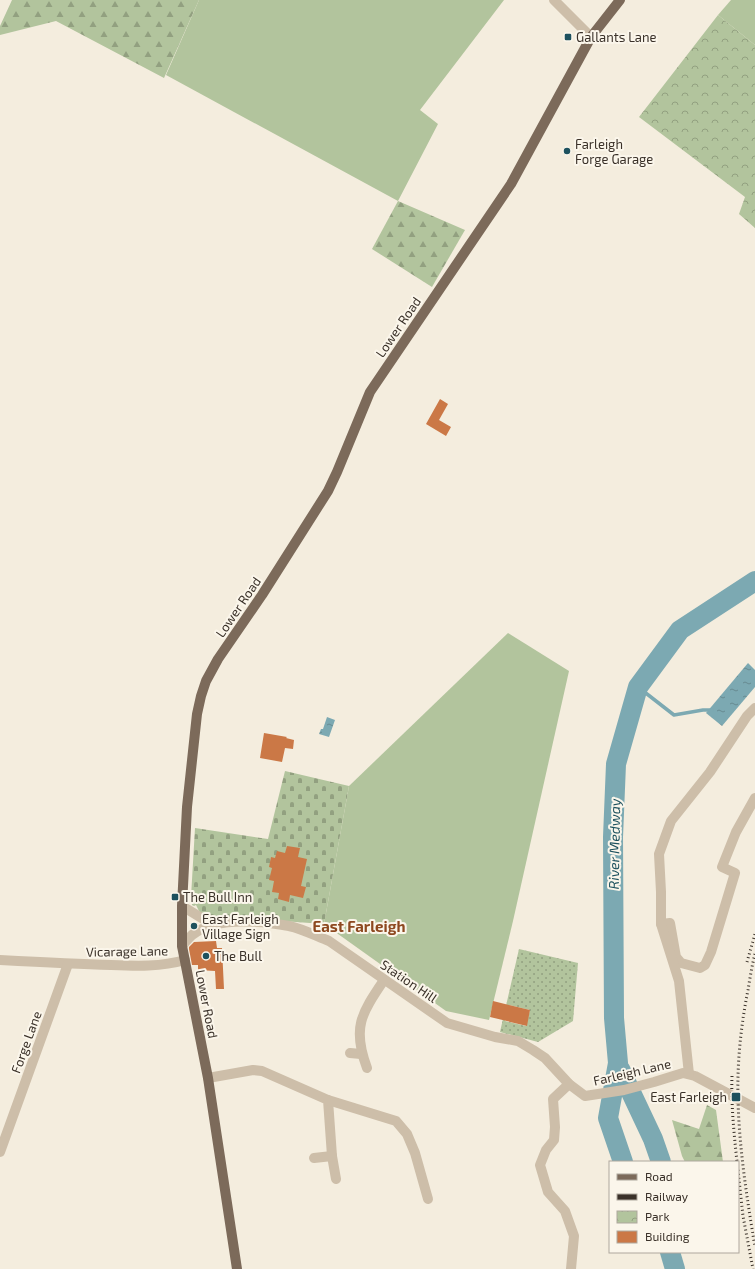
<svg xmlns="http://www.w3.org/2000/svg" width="755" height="1269" viewBox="0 0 755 1269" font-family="'Exo 2',sans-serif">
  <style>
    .grass { fill: #b2c49d }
    .forest { fill: url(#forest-firs) }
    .cemetery { fill: url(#cemetery-stones) }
    .park { fill: url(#park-crowns) }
    .garden { fill: url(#garden-dots); fill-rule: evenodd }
    .water { fill: url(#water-ripples) }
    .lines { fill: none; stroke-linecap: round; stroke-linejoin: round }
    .stream { stroke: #7ca9b2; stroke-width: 3.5 }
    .river { stroke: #7ca9b2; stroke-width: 20 }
    .building { fill: #cb7846 }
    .minor { stroke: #cdbea9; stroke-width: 10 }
    .major { stroke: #7c6a5a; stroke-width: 10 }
    .rail { stroke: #3a3129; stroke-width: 3; stroke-dasharray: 1 3; stroke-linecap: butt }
    .poi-dot { fill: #1d515e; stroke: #fbf6eb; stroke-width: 1.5 }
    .labels { text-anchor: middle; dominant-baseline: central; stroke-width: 4; stroke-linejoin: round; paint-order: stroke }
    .poi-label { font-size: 13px; fill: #3a3129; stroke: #fbf6eb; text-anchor: start }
    .street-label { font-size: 13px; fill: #3a3129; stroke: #fbf6eb }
    .water-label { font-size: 14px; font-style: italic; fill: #1d515e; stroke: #fbf6eb }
    .quarter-label { font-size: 15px; font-weight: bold; fill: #8d481f; stroke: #fbf6eb }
  </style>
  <defs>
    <pattern id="forest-firs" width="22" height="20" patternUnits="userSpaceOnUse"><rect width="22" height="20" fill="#b2c49d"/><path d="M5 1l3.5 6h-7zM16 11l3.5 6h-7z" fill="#92a080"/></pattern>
    <pattern id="cemetery-stones" width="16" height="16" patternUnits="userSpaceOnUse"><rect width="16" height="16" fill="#b2c49d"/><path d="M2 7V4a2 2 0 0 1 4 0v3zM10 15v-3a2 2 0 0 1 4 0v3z" fill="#92a080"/></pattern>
    <pattern id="park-crowns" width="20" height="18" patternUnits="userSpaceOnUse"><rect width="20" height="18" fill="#b2c49d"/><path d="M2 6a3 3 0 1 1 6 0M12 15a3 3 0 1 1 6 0" fill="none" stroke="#92a080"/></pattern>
    <pattern id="garden-dots" width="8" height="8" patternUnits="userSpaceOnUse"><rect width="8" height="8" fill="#b2c49d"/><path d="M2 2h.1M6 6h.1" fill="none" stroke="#92a080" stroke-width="1.8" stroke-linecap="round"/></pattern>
    <pattern id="water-ripples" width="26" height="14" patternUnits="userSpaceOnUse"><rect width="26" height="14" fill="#7ca9b2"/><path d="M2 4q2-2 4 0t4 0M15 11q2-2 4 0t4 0" fill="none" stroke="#678a91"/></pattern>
  </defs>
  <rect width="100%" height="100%" fill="#f4edde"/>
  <g class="grass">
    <path d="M199 0H504L420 110 438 124 398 201 166 75Z"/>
    <path d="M731 0H755V45L718 15Z"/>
    <path d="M508 633 569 671 513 921 489 1020 446 1011 324 924 349 786Z"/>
  </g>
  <g class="forest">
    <path d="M12 0H199L164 78 56 21 0 35V26Z"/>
    <path d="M398 201 465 230 432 287 372 249Z"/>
    <path d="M707 1105 716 1110 723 1162H685L682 1156 672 1120 699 1129Z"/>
  </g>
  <path class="cemetery" d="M285 771 349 786 324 924 201 915 196 905 194 906 192 905 191 897 195 828 268 839Z"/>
  <path class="park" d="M718 15 755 45V228L739 214 745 197 639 117Z"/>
  <path class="garden" d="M519 949 578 963 573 1021 538 1042 500 1032ZM509 1005 530 1010 526 1026 505 1021Z"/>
  <g class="water">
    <path d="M748 663 755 670V687L722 726 706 713Z"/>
    <path d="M327 717 335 720 329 737 319 734 321 729H323Z"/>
  </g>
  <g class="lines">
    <path class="stream" d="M638 687 674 715 703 710H712"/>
    <g class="river">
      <path d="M620 1069 653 1139 661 1162"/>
      <path d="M623 1162 608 1118 618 1063 614 1018 613 837 616 764 638 687 680 630 755 581"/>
      <path d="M670 1252 675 1269"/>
    </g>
  </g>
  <g class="building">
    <path d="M440 399 448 404 439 420 451 427 446 436 426 424Z"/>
    <path d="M264 733 287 737 286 738 294 740 293 749 285 748 282 762 260 758Z"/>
    <path d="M287 846 300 848 298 857 307 859 301 886 306 887 303 898 290 895 289 902 278 899 279 893 272 892 274 881 269 880 272 868 269 867 271 857 275 858 277 851 285 853Z"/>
    <path d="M216 941 217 948H222L224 989H216L215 971 198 970V965H192L189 949V947L194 942Z"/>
    <path d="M493 1001 530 1010 527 1026 490 1017Z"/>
  </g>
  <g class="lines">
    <g class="minor">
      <path d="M554 0 591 37"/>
      <path d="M182 906 213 925"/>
      <path d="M661 924 670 923 676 957 681 963 700 968 705 965 711 952 735 873 722 867 736 832 755 798"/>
      <path d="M182 946C185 942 189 938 192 935 216 916 261 921 289 926 303 929 316 936 329 941L447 1023 495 1037 518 1041 533 1050 545 1058 569 1084 585 1096 624 1090 654 1082 683 1073 695 1076 755 1108"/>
      <path d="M0 960C37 962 74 964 111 965 136 966 161 967 185 960"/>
      <path d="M350 1053 361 1054"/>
      <path d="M367 1068C352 1028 361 1014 384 980"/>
      <path d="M689 1074 679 981 661 924V892L659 854 671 821 710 772 747 716 755 708"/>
      <path d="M208 1078 253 1070 262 1071 328 1100 332 1156 336 1179"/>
      <path d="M569 1084 553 1099 555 1127 554 1140 546 1150 540 1165 548 1192 565 1211 574 1236 571 1269"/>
      <path d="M328 1100 396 1121 407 1134 415 1153 428 1199"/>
      <path d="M0 1152 68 964"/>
      <path d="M314 1158 332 1156"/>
    </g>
    <path class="major" d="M237 1269 208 1078 182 946V906L187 807 197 714 201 696 206 681 218 659 262 595 328 491 337 472 370 392 511 184 591 37 620 0"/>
    <g class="rail">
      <path d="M755 954C752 965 750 978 748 990 741 1025 737 1062 738 1099 739 1147 747 1199 755 1247"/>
      <path d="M747 962 755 934"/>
      <path d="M732 1076C731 1105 734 1133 737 1162"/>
      <path d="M738 1170 743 1216 753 1269"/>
    </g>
  </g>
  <g class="poi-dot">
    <rect x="564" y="33" width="8" height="8" rx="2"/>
    <circle cx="567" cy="151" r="4"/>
    <rect x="171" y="893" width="8" height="8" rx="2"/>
    <circle cx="194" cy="926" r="4"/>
    <circle cx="206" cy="956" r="4"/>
    <rect x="731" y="1092" width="10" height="10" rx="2"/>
  </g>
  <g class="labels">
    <g class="poi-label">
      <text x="576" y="37">Gallants Lane</text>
      <text x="575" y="144">Farleigh<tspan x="575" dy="15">Forge Garage</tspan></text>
      <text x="183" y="897">The Bull Inn</text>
      <text x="202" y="919">East Farleigh<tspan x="202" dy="15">Village Sign</tspan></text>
      <text x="214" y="956">The Bull</text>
      <text x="727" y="1097" text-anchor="end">East Farleigh</text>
    </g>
    <g class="street-label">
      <text transform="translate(398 327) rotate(-56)">Lower Road</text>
      <text transform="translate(238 607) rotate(-56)">Lower Road</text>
      <text transform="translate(127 951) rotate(-1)">Vicarage Lane</text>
      <text transform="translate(409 981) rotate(34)">Station Hill</text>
      <text transform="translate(207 1004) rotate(79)">Lower Road</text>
      <text transform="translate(26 1042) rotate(-70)">Forge Lane</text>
      <text transform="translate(632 1072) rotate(-13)">Farleigh Lane</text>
    </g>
    <g class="water-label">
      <text transform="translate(614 844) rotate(-89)">River Medway</text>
    </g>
    <g class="quarter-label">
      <text x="359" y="926">East Farleigh</text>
    </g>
  </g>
  <rect x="609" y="1161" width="130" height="92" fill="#fbf6eb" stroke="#aea79d"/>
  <rect x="617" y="1174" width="20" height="6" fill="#7c6a5a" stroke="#aea79d"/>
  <text x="645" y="1181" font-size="12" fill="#3a3129">Road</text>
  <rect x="617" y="1194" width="20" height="6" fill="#3a3129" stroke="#aea79d"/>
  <text x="645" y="1201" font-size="12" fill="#3a3129">Railway</text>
  <rect x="617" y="1211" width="20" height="12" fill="url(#park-crowns)" stroke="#aea79d"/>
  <text x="645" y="1221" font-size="12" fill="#3a3129">Park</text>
  <rect x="617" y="1231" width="20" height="12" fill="#cb7846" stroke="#aea79d"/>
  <text x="645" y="1241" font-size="12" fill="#3a3129">Building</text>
</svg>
